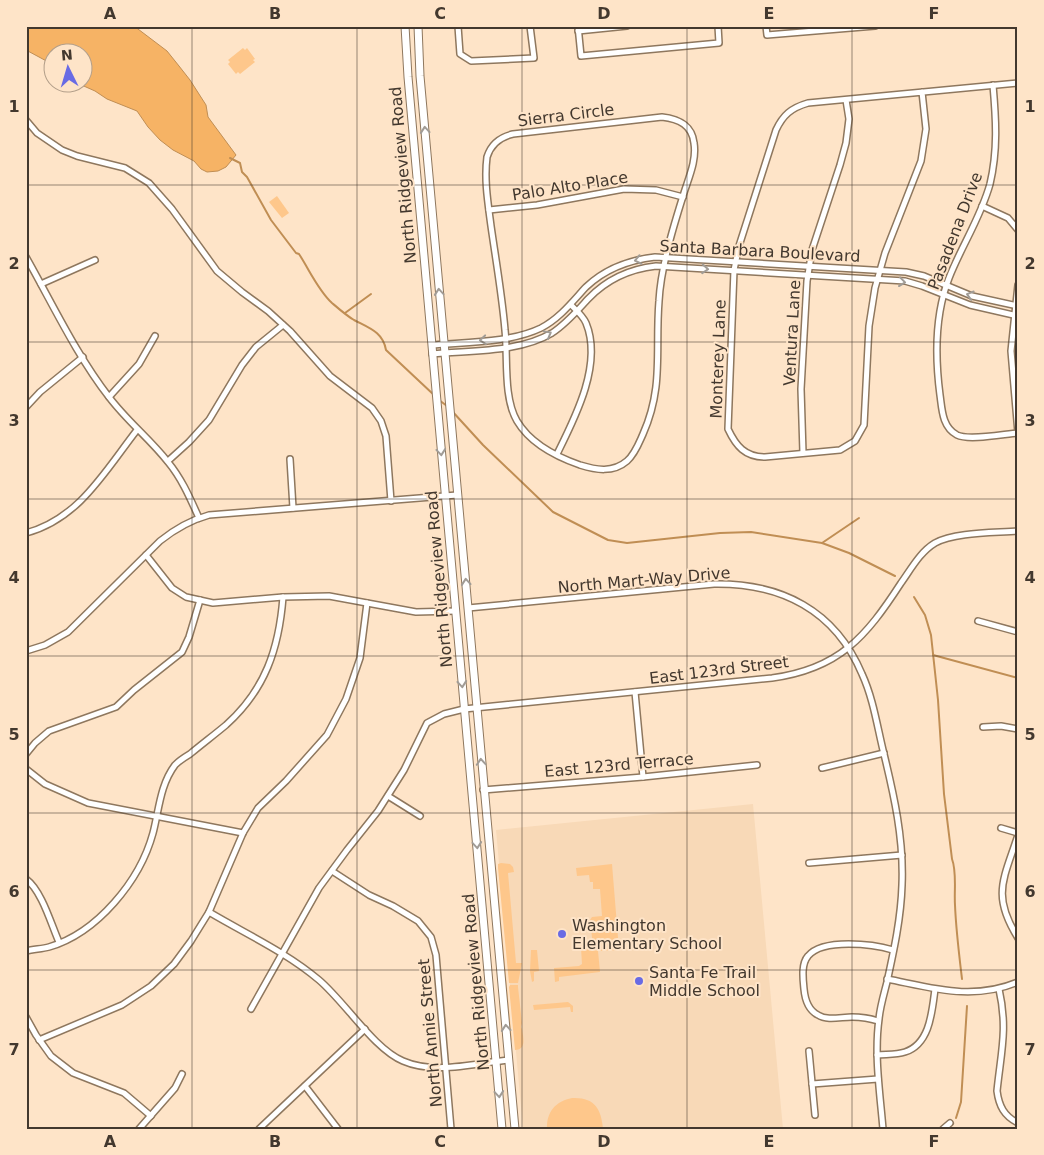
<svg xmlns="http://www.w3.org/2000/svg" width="1044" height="1155" viewBox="0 0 1044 1155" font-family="'DejaVu Sans',sans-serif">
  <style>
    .built { fill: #f8d9b7 }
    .green { fill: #fec78b }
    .water { fill: #f6b365; stroke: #c08e54 }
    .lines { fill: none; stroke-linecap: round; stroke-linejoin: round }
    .stream { stroke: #c08e54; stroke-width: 2 }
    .street-casing { stroke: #8e775e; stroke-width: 8 }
    .secondary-casing { stroke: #8e775e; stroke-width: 9 }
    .street { stroke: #fff; stroke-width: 5 }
    .secondary { stroke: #fff; stroke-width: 7 }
    .oneway { stroke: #a19c96 }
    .grid { fill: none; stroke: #43382e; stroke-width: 1; stroke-opacity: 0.55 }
    .poi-dot { fill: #696be4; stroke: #fee4c8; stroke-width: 2 }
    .labels { text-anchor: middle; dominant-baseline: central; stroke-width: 4; stroke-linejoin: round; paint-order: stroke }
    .street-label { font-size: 16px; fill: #43382e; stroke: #fee4c8 }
    .poi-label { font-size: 16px; fill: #43382e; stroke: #fee4c8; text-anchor: start }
    .neatline { fill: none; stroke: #43382e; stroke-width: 2 }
    .grid-label { font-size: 16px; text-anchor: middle; font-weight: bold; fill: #43382e }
  </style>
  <rect width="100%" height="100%" fill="#fee4c8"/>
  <path class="built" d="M753 804 783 1129H523L496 830Z"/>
  <g class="green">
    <path d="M243 48 245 50 247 48 255 59 253 60 255 62 240 74 238 72 236 74 228 64 230 62 228 60Z"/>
    <path d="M277 196 289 213 282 218 269 202Z"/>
    <path d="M501 863 510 864 513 867 514 872 508 873 516 963H522L518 983H509L498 868V864Z"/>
    <path d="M612 864 619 950 598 951 600 972 559 977V981L555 982 554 968 579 966 582 964 581 948 593 946 590 920 592 917 602 916 600 889H593V882H590L589 875 577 876 576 868Z"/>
    <path d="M496 867 512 1041 510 1038 495 872Z"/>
    <path d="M531 950H537L539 971 534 972V981L532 982 530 971Z"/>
    <path d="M510 985H518V987L522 1023 521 1027 522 1029C523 1037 527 1050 515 1050L509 987Z"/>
    <path d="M568 1002 573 1006V1012H571L570 1007 534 1010 533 1005Z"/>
    <path d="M572 1098C595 1097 601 1109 603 1129H547C546 1112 556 1101 572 1098Z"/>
  </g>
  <path class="water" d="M26 26H134L167 51 179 66 190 80 206 105 208 117 236 155 226 167 218 171 207 172 201 169 194 161 173 150 160 140 148 127 137 111 107 99 95 91 77 83 82 82V52H52V64L26 50Z"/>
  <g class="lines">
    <g class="stream">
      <path d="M230 158 240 163 242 172 247 177 271 220 296 253 299 254C310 271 318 290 332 303 339 309 347 316 354 320 369 328 383 332 386 350L434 395"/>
      <path d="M345 313 371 294"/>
      <path d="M439 400 447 406"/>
      <path d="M452 411 483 445 553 512 608 540 627 543 720 533 751 532 822 543 849 553 895 576"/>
      <path d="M822 543 859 518"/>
      <path d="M914 597 925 615 931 635 938 700 944 794 952 859C957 872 954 890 955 905 956 930 959 954 962 979"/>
      <path d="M933 655 1018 678"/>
      <path d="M956 1118 961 1102 967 1006"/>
    </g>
    <defs>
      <g id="street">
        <path d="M458 26 460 54 471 61 534 58 530 26"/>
        <path d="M578 26 581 56 719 43 718 26"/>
        <path d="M766 26 767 35 875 26"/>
        <path d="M578 31 627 26"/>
        <path d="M993 85C996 119 998 150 990 184 981 217 961 247 949 278 935 314 935 357 940 395 942 409 942 427 957 435 969 441 1004 434 1018 433"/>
        <path d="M922 92 926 129 921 161 885 253 875 288 869 326 864 425 855 441 840 450 765 457C745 457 736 446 728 429L734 270 739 246 776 130C783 115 791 108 808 103L1018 83"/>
        <path d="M662 117C679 119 692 125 694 143 697 161 688 179 683 196 678 212 673 228 669 244 664 263 660 282 659 301 655 350 664 387 643 434 639 443 635 454 627 461 613 473 596 470 580 465 557 457 530 443 517 421 503 397 508 357 505 330 502 295 496 261 491 226 488 203 484 180 487 157 491 144 500 137 513 134Z"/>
        <path d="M26 120 37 133 62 150 77 156 125 168 149 183 172 209 217 271 242 292 268 311 290 331 330 376 372 408 381 421 386 436 391 501"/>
        <path d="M982 206 1008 218 1018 230"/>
        <path d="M489 210 537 205 624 189 656 190 683 197"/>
        <path d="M26 257C52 303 77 356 109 397 127 421 150 439 168 462 182 479 190 498 199 518"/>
        <path d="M41 284 95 260"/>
        <path d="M432 345C466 342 510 343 541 328 560 318 572 302 586 287 605 269 629 260 655 257L906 272 924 276 972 296 1018 306"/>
        <path d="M432 354C471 350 518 353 552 333 566 324 577 311 588 299 607 279 629 269 656 266L905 281 922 286 970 305 1018 316"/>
        <path d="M109 397 139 364 155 336"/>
        <path d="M26 407 40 392 83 357"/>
        <path d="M1018 433 1011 351 1018 285"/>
        <path d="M803 453 801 389 807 281 812 250 840 165 846 143 849 119 846 100"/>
        <path d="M557 454C575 418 603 364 586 323 583 316 576 310 571 305"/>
        <path d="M290 459 293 508"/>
        <path d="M168 461 189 442 209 420 242 365 256 347 283 325"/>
        <path d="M26 533C79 519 105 471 137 430"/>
        <path d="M146 555 172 588 186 597 213 603 283 597 329 596 416 612 456 611"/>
        <path d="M468 608 714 584C781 583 835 610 862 674 873 698 877 725 883 750 894 795 904 839 902 885 901 918 894 950 887 982 884 994 880 1007 879 1019 874 1055 880 1093 883 1129"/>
        <path d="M978 621 1018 632"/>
        <path d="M26 651 45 645 68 632 160 541C175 529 191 520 209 515L457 495"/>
        <path d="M635 692 643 777"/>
        <path d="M983 727 1001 726 1018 729"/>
        <path d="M26 754 35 743 49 731 116 707 134 690 182 652 189 637 200 600"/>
        <path d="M822 768 884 753"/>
        <path d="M26 769 45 784 88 803 243 833"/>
        <path d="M483 790 643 777 757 765"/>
        <path d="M388 796 420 816"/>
        <path d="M1001 828 1018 833"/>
        <path d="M1018 835C1004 879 991 895 1018 938"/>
        <path d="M809 863 902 855"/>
        <path d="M332 871 369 895 393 906 418 921 431 937 436 955 451 1129"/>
        <path d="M26 879C42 891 51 924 59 942"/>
        <path d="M209 912C246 934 286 952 319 980 345 1002 374 1049 403 1061 435 1075 476 1063 509 1060"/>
        <path d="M26 951C34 949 42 949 49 947 97 933 140 881 153 833 159 810 160 785 175 765 179 761 185 757 190 754 202 744 214 735 226 725 265 690 279 649 283 597"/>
        <path d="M887 979C933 988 972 1001 1018 982"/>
        <path d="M999 989C1008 1029 1001 1052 997 1091 999 1106 1004 1116 1018 1123"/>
        <path d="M251 1009 319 888 347 850 378 811 404 770 427 723 444 714 464 709 772 678C839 669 866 637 901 583 911 569 920 552 935 543 955 532 995 533 1018 531"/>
        <path d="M26 1017 36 1035 51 1056 73 1073 124 1093 151 1116"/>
        <path d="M878 1021C869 1018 861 1017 852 1017 841 1017 827 1021 818 1015 808 1010 805 1000 804 989 803 979 801 964 808 956 823 938 873 944 893 950"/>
        <path d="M39 1040 122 1005 151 986 174 964 191 941 209 912 243 833 258 808 286 781 327 735 346 699 360 658 367 603"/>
        <path d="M809 1051 815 1115"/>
        <path d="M877 1055C886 1054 896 1055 905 1052 930 1044 932 1012 935 989"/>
        <path d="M812 1084 878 1079"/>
        <path d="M305 1086 338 1129"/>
        <path d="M139 1129 175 1088 182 1074"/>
        <path d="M259 1129 365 1029"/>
        <path d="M943 1129 950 1123"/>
      </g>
      <g id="secondary">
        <path d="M405 26 408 77 502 1129"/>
        <path d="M418 26 420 76 515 1129"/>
      </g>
    </defs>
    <use href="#street" class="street-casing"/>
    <use href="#secondary" class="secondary-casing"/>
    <use href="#street" class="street"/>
    <use href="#secondary" class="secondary"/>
  </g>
  <defs><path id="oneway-chevron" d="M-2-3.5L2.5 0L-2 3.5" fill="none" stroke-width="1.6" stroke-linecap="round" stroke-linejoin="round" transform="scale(1.25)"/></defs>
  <g class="oneway">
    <use href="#oneway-chevron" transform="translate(425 130) rotate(-95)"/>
    <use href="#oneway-chevron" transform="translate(638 260) rotate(168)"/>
    <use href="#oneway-chevron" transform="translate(705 269) rotate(4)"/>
    <use href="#oneway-chevron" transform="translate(902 282) rotate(7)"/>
    <use href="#oneway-chevron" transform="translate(439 292) rotate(-95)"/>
    <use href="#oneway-chevron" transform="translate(970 295) rotate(-163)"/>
    <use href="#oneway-chevron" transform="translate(548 334) rotate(-29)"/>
    <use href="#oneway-chevron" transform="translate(483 340) rotate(175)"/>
    <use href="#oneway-chevron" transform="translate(441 452) rotate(85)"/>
    <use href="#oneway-chevron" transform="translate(466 582) rotate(-95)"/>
    <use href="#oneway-chevron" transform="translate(462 684) rotate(85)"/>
    <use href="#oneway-chevron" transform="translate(481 762) rotate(-94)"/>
    <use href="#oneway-chevron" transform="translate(477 845) rotate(85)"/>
    <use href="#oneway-chevron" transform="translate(506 1028) rotate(-95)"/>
    <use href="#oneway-chevron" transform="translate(499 1094) rotate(85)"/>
  </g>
  <path class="grid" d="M192 26V1129M357 26V1129M522 26V1129M687 26V1129M852 26V1129M26 185H1018M26 342H1018M26 499H1018M26 656H1018M26 813H1018M26 970H1018"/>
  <g class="poi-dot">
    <circle cx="562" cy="934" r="5"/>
    <circle cx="639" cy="981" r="5"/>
  </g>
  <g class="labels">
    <g class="street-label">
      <text transform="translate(566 115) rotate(-7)">Sierra Circle</text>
      <text transform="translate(403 175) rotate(-95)">North Ridgeview Road</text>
      <text transform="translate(570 186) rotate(-9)">Palo Alto Place</text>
      <text transform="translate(955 231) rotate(-69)">Pasadena Drive</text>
      <text transform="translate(760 251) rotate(3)">Santa Barbara Boulevard</text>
      <text transform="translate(792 333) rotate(-87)">Ventura Lane</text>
      <text transform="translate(718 359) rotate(-88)">Monterey Lane</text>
      <text transform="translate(439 579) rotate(-95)">North Ridgeview Road</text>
      <text transform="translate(644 580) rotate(-5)">North Mart-Way Drive</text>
      <text transform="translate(719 670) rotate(-7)">East 123rd Street</text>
      <text transform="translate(619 765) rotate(-5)">East 123rd Terrace</text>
      <text transform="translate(476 982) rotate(-95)">North Ridgeview Road</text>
      <text transform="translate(430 1033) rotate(-95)">North Annie Street</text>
    </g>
    <g class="poi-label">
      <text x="572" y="925">Washington<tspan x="572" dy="18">Elementary School</tspan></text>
      <text x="649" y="972">Santa Fe Trail<tspan x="649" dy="18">Middle School</tspan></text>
    </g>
  </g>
  <rect width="1044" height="1155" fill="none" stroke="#fee4c8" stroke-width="55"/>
  <g transform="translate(68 68) rotate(355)"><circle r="24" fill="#fee4c8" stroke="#b39f8a"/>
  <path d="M0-4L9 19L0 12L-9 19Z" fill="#696be4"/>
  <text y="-8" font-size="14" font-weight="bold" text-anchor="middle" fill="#43382e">N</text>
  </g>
  <rect x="28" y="28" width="988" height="1100" class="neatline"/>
  <g class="grid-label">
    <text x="110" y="19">A</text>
    <text x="275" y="19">B</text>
    <text x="440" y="19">C</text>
    <text x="604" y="19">D</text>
    <text x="769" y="19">E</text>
    <text x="934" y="19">F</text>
    <text x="14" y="112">1</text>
    <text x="1030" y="112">1</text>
    <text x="14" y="269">2</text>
    <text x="1030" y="269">2</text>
    <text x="14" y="426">3</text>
    <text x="1030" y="426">3</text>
    <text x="14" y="583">4</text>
    <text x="1030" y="583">4</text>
    <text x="14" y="740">5</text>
    <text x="1030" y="740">5</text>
    <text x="14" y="897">6</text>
    <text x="1030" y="897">6</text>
    <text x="14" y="1055">7</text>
    <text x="1030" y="1055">7</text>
    <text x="110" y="1147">A</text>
    <text x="275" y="1147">B</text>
    <text x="440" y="1147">C</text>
    <text x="604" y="1147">D</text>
    <text x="769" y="1147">E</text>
    <text x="934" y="1147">F</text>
  </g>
</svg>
